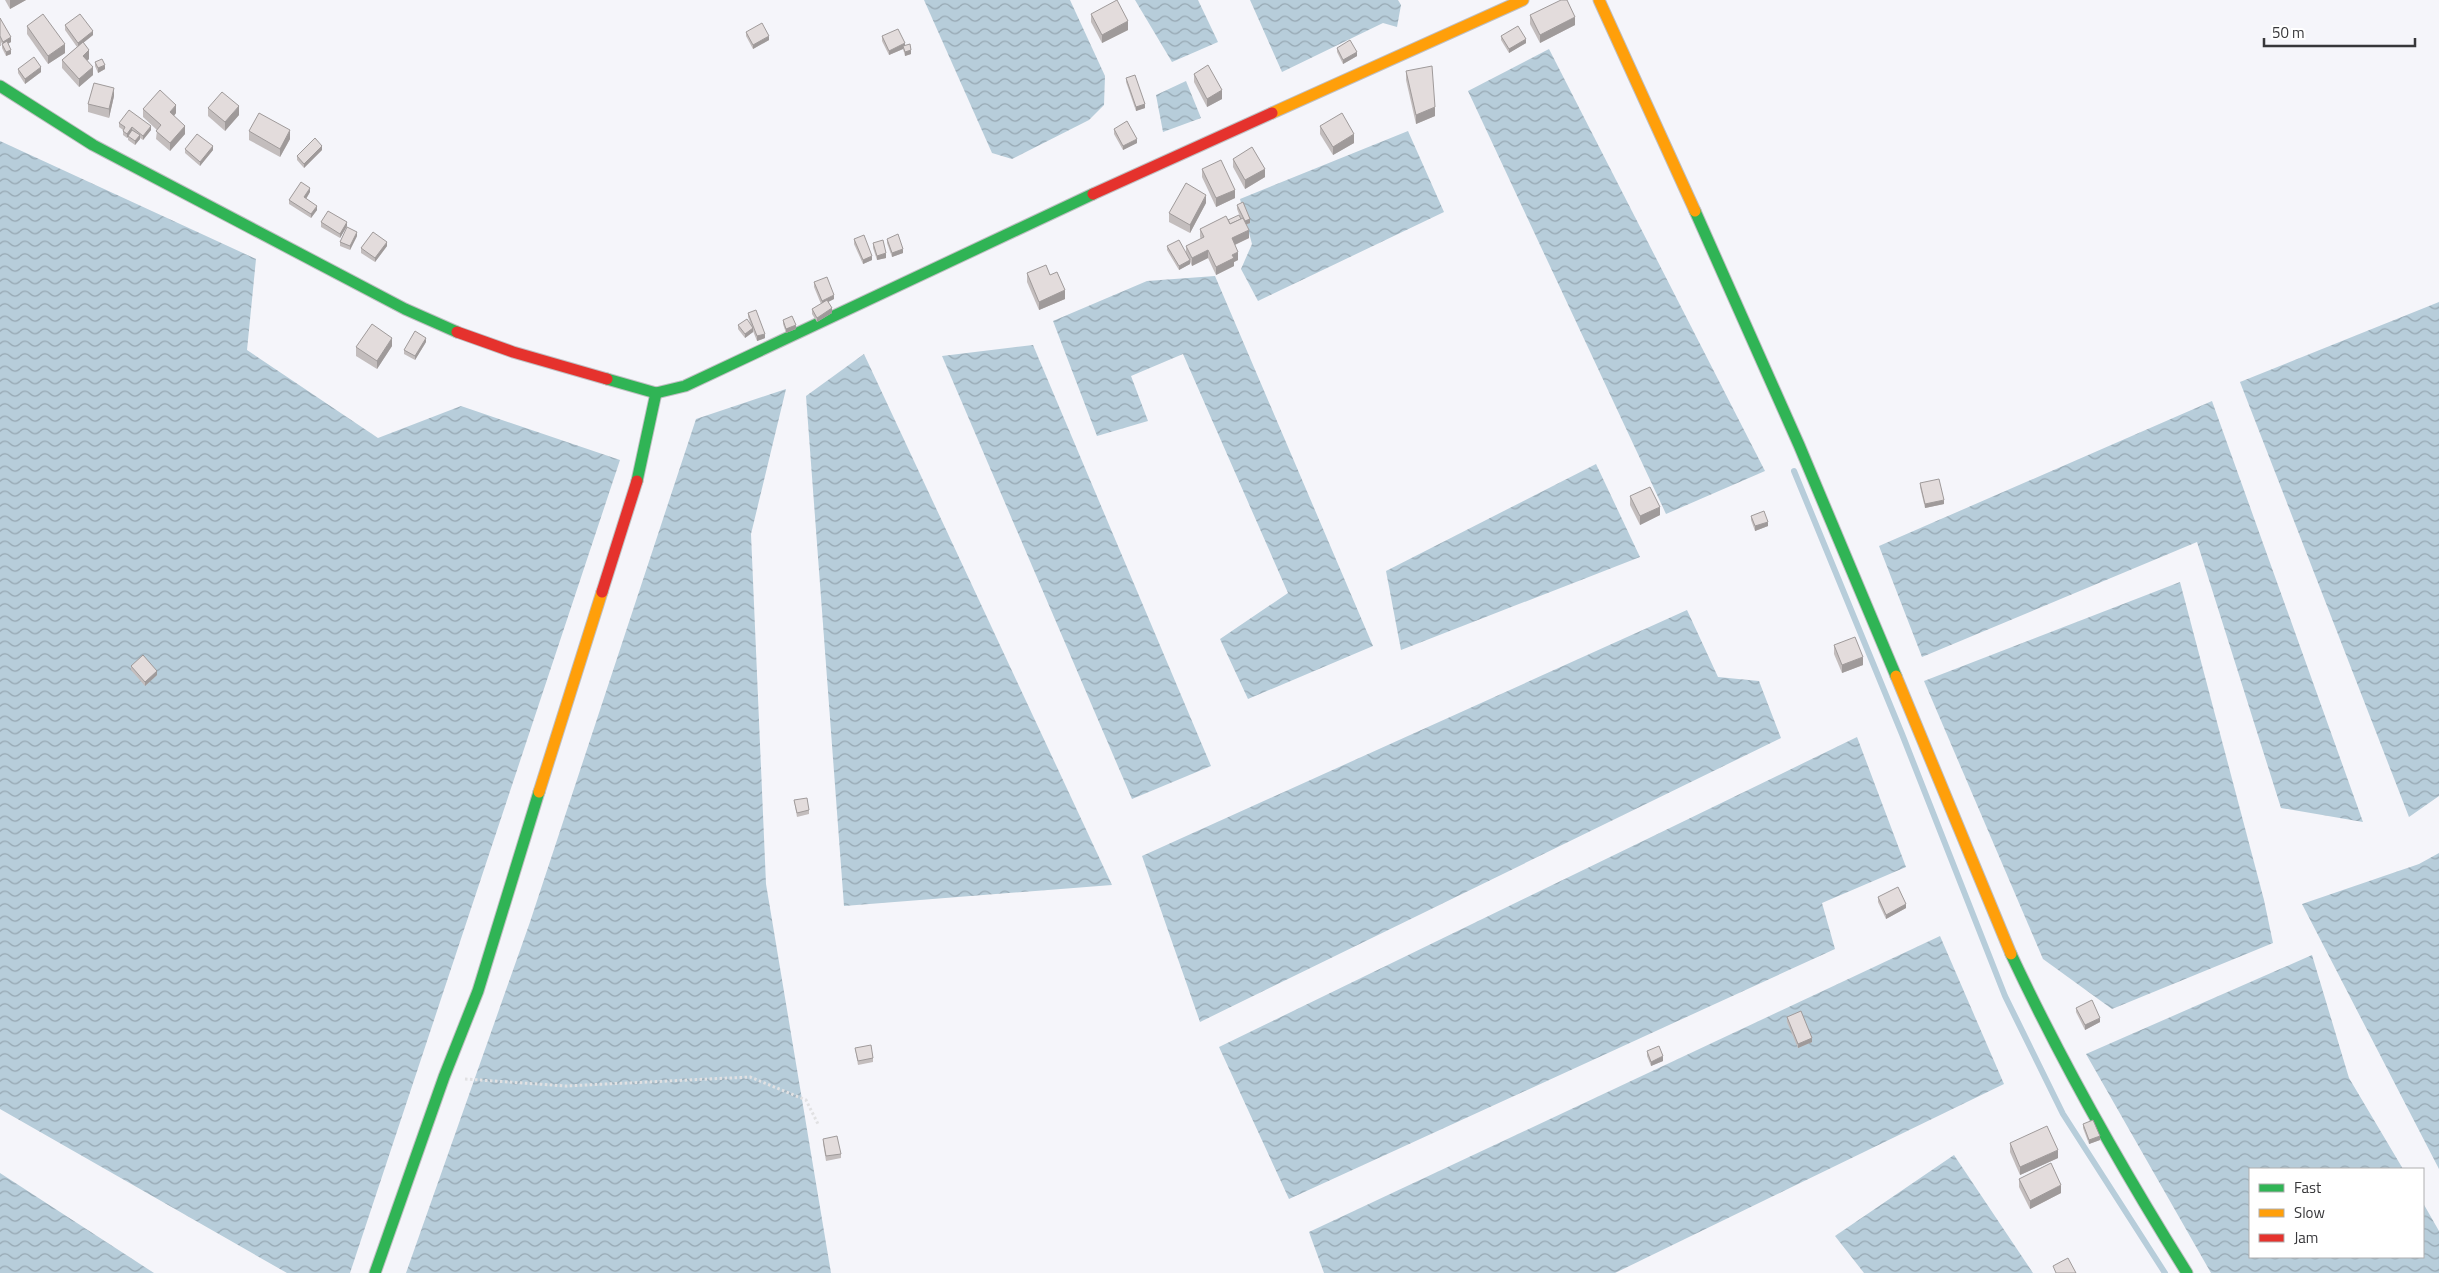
<svg xmlns="http://www.w3.org/2000/svg" width="2439" height="1273" viewBox="0 0 2439 1273" font-family="'Titillium Web',sans-serif">
  <style>
    .water { fill: url(#water-waves) }
    .lines { fill: none; stroke-linecap: round; stroke-linejoin: round }
    .stream { stroke: #b7cdda; stroke-width: 6 }
    .fast-casing { stroke: #bfbfc2; stroke-width: 13 }
    .slow-casing { stroke: #bfbfc2; stroke-width: 13 }
    .jam-casing { stroke: #bfbfc2; stroke-width: 13 }
    .path { stroke: #e1e1e3; stroke-width: 3; stroke-dasharray: 2.5 2.5; stroke-linecap: butt }
    .fast { stroke: #30b455; stroke-width: 11 }
    .slow { stroke: #ff9f0a; stroke-width: 11 }
    .jam { stroke: #e5322d; stroke-width: 11 }
    .wall { fill: #c3bdbd }
    .shaded-wall { fill: #9f9a9a }
    .building { fill: #e3dcdc; stroke: #9f9a9a }
  </style>
  <defs>
    <pattern id="water-waves" width="16" height="10" patternUnits="userSpaceOnUse" patternTransform="scale(1.25)"><rect width="16" height="10" fill="#b7cdda"/><path d="M0 5q4-4 8 0t8 0" fill="none" stroke="#96a7b2"/></pattern>
  </defs>
  <rect width="100%" height="100%" fill="#f5f5fa"/>
  <g class="water">
    <path d="M924 0H1070L1105 76 1104 105 1089 120 1012 159 992 153Z"/>
    <path d="M1135 0H1198L1218 42 1172 62Z"/>
    <path d="M1250 0H1398L1401 5 1397 27 1383 23 1282 72Z"/>
    <path d="M1549 49 1765 471 1666 514 1468 91Z"/>
    <path d="M1186 81 1201 118 1163 132 1156 95Z"/>
    <path d="M1408 131 1444 212 1258 301 1241 269 1252 244 1240 199Z"/>
    <path d="M0 141 256 259 247 350 378 438 461 406 620 460 350 1273H287L0 1109Z"/>
    <path d="M1215 276 1373 646 1248 699 1220 639 1288 593 1183 354 1131 376 1148 421 1097 436 1053 321 1147 281Z"/>
    <path d="M2439 302V796L2409 817 2240 382Z"/>
    <path d="M1033 345 1211 766 1132 799 942 356Z"/>
    <path d="M864 354 1112 885 844 906 806 396Z"/>
    <path d="M786 389 751 534 766 884 831 1273H406L530 922 696 419Z"/>
    <path d="M2212 401 2363 822 2281 808 2197 542 1922 657 1879 546Z"/>
    <path d="M1596 464 1640 557 1401 650 1386 571Z"/>
    <path d="M2180 582 2264 900 2273 943 2112 1009 2043 959 1924 681Z"/>
    <path d="M1687 610 1718 677 1759 681 1781 738 1200 1022 1142 856Z"/>
    <path d="M1857 737 1906 867 1822 903 1835 949 1289 1199 1219 1047Z"/>
    <path d="M2439 853V1169L2302 904 2419 864Z"/>
    <path d="M1940 936 2004 1084 1615 1273H1324L1309 1232Z"/>
    <path d="M2312 955 2349 1078 2403 1169H2250V1257H2423V1203L2439 1231V1273H2211L2086 1054Z"/>
    <path d="M1954 1155 2033 1273H1864L1835 1236Z"/>
    <path d="M0 1173 154 1273H0Z"/>
  </g>
  <g class="lines">
    <path class="stream" d="M1794 471 1902 734 2005 996 2063 1114 2165 1273"/>
    <defs>
      <g id="fast">
        <path d="M0 86 93 145 405 309 457 332"/>
        <path d="M1695 211 1799 445 1896 676"/>
        <path d="M607 379 656 393 685 386 1093 194"/>
        <path d="M637 481 656 393"/>
        <path d="M2011 954C2063 1065 2122 1169 2187 1273"/>
        <path d="M375 1273 444 1077 478 991 539 792"/>
      </g>
      <g id="slow">
        <path d="M1599 0 1695 211"/>
        <path d="M1272 113 1523 0"/>
        <path d="M1896 676 2011 954"/>
        <path d="M539 792 602 592"/>
      </g>
      <g id="jam">
        <path d="M1093 194 1272 113"/>
        <path d="M457 332 513 352 607 379"/>
        <path d="M602 592 637 481"/>
      </g>
    </defs>
    <use href="#fast" class="fast-casing"/>
    <use href="#slow" class="slow-casing"/>
    <use href="#jam" class="jam-casing"/>
    <path class="path" d="M465 1079 566 1086 750 1077 806 1100 818 1124"/>
    <use href="#fast" class="fast"/>
    <use href="#slow" class="slow"/>
    <use href="#jam" class="jam"/>
  </g>
  <g class="wall">
    <path d="M5 0H26L10 9Z"/>
    <path d="M1091 14 1128 30 1102 43 1091 22Z"/>
    <path d="M1530 15 1575 25 1540 43 1530 24Z"/>
    <path d="M0 18 11 42 8 44 11 54 6 56 2 48V44L1 42V46H0Z"/>
    <path d="M65 25 93 35 83 43 89 59 87 61 93 75 79 87 62 68V60L77 47 65 30Z"/>
    <path d="M27 26 65 53 48 64 27 34Z"/>
    <path d="M746 32 769 40 753 49 746 36Z"/>
    <path d="M882 36 905 46 911 54 905 56 903 49 889 55 882 41Z"/>
    <path d="M1501 36 1526 43 1509 53 1501 40Z"/>
    <path d="M1337 48 1357 56 1343 64 1337 52Z"/>
    <path d="M95 62 105 69 98 73 95 66Z"/>
    <path d="M18 69 41 72 25 84 18 73Z"/>
    <path d="M1406 71 1435 116 1416 124 1406 80Z"/>
    <path d="M1194 74 1222 99 1207 107 1194 82Z"/>
    <path d="M1126 78 1145 108 1136 111 1126 82Z"/>
    <path d="M114 96 109 118 88 112V104Z"/>
    <path d="M208 108 239 115 225 131 208 116Z"/>
    <path d="M143 109 176 113 174 116 185 134 170 151 156 139 157 130 143 117Z"/>
    <path d="M119 123 151 130 143 140 140 138V139L135 145 128 140V137L127 138 123 135V130L119 127Z"/>
    <path d="M1320 126 1354 143 1333 155 1320 134Z"/>
    <path d="M1114 129 1137 143 1123 150 1114 134Z"/>
    <path d="M249 131 290 139 280 157 249 140Z"/>
    <path d="M185 149 213 150 200 166 185 153Z"/>
    <path d="M322 150 304 168 297 160V156Z"/>
    <path d="M1233 159 1265 177 1245 189 1233 167Z"/>
    <path d="M1202 169 1235 198 1216 207 1202 177Z"/>
    <path d="M310 192 306 199 317 210 311 218 289 204V200Z"/>
    <path d="M1206 203 1190 233 1169 222V213Z"/>
    <path d="M1237 205 1250 223 1246 225 1249 238 1235 245 1238 260 1234 262V266L1216 275 1208 258 1192 266 1190 262V264L1179 270 1167 250V246L1186 253V246L1201 239 1200 237V229L1241 219 1237 209Z"/>
    <path d="M321 222 347 226 340 238 321 227Z"/>
    <path d="M357 236 350 250 340 246V242Z"/>
    <path d="M854 239 872 260 863 264 854 244Z"/>
    <path d="M887 239 903 253 892 257 887 243Z"/>
    <path d="M873 243 886 258 877 260 873 248Z"/>
    <path d="M387 246 375 262 361 253V248Z"/>
    <path d="M1027 273 1050 275 1065 299 1039 310 1027 282Z"/>
    <path d="M814 282 834 299 828 302 832 313 817 322 812 314V309L821 304 814 287Z"/>
    <path d="M748 313 765 338 757 341 753 331V332L745 338 738 329V325H751L748 317Z"/>
    <path d="M783 320 796 329 786 333 783 324Z"/>
    <path d="M426 342 415 360 404 354V350Z"/>
    <path d="M392 346 377 369 356 356V347Z"/>
    <path d="M1920 483 1944 504 1925 508 1920 487Z"/>
    <path d="M1630 496 1660 515 1640 525 1630 505Z"/>
    <path d="M1751 516 1768 526 1755 531 1751 520Z"/>
    <path d="M1834 645 1863 665 1842 673 1834 654Z"/>
    <path d="M131 666 157 675 145 686 131 670Z"/>
    <path d="M794 800 809 810V814L797 817Z"/>
    <path d="M1878 897 1906 908 1886 919 1878 902Z"/>
    <path d="M2076 1008 2100 1022 2085 1030 2076 1012Z"/>
    <path d="M1787 1017 1812 1042 1798 1048 1787 1022Z"/>
    <path d="M855 1048 873 1058V1062L858 1065Z"/>
    <path d="M1647 1051 1663 1061 1651 1066 1647 1056Z"/>
    <path d="M2083 1124 2100 1140 2089 1144 2083 1128Z"/>
    <path d="M823 1139 841 1154V1158L826 1161 823 1143Z"/>
    <path d="M2010 1143 2058 1158 2020 1175 2010 1152Z"/>
    <path d="M2019 1179 2061 1193 2030 1209 2019 1187Z"/>
  </g>
  <g class="shaded-wall">
    <path d="M10 0H26L10 9Z"/>
    <path d="M1575 17V25L1540 43V35Z"/>
    <path d="M1128 21V30L1102 43V35Z"/>
    <path d="M93 31V35L78 47V43Z"/>
    <path d="M769 36V40L753 49V45Z"/>
    <path d="M11 37V42L3 46V42Z"/>
    <path d="M1526 39V43L1509 53V49Z"/>
    <path d="M905 43V48L903 46V49L889 55V51Z"/>
    <path d="M65 44V53L48 64V56Z"/>
    <path d="M11 50V54L6 56V52Z"/>
    <path d="M89 50V59L83 64V56Z"/>
    <path d="M911 50V54L905 56V52Z"/>
    <path d="M1357 52V56L1343 64V60Z"/>
    <path d="M105 65V69L98 73V68Z"/>
    <path d="M41 67V72L25 84V79Z"/>
    <path d="M93 67V75L79 87V79Z"/>
    <path d="M114 88V96L109 118V109Z"/>
    <path d="M1222 90V99L1207 107V99Z"/>
    <path d="M1145 104V108L1136 111V107Z"/>
    <path d="M176 105V113L170 121V112Z"/>
    <path d="M239 106V115L225 131V122Z"/>
    <path d="M1435 107V116L1416 124V115Z"/>
    <path d="M151 126V130L143 140V136Z"/>
    <path d="M185 126V134L170 151V143Z"/>
    <path d="M132 127V132L127 138V134Z"/>
    <path d="M290 130V139L280 157V149Z"/>
    <path d="M1354 134V143L1333 155V147Z"/>
    <path d="M140 135V139L135 145V141Z"/>
    <path d="M1137 139V143L1123 150V146Z"/>
    <path d="M213 146V150L200 166V162Z"/>
    <path d="M322 146V150L304 168V164Z"/>
    <path d="M1265 169V177L1245 189V180Z"/>
    <path d="M310 188V192L304 202V197Z"/>
    <path d="M1235 190V198L1216 207V198Z"/>
    <path d="M1206 195V203L1190 233V225Z"/>
    <path d="M317 206V210L311 218V214Z"/>
    <path d="M1250 219V223L1244 225V221Z"/>
    <path d="M347 222V226L340 238V234Z"/>
    <path d="M1249 230V238L1232 246V238Z"/>
    <path d="M357 232V236L350 250V246Z"/>
    <path d="M387 242V246L375 262V258Z"/>
    <path d="M903 249V253L892 257V253Z"/>
    <path d="M1208 250V258L1192 266V258Z"/>
    <path d="M1238 252V260L1234 262V266L1216 275V267L1232 255Z"/>
    <path d="M886 253V258L877 260V256Z"/>
    <path d="M872 256V260L863 264V260Z"/>
    <path d="M1190 260V264L1179 270V266Z"/>
    <path d="M1065 290V299L1039 310V302Z"/>
    <path d="M834 295V299L822 305V301Z"/>
    <path d="M832 308V313L817 322V318Z"/>
    <path d="M796 325V329L786 333V329Z"/>
    <path d="M753 328V332L745 338V334Z"/>
    <path d="M765 334V338L757 341V336Z"/>
    <path d="M392 338V346L377 369V361Z"/>
    <path d="M426 338V342L415 360V356Z"/>
    <path d="M1944 500V504L1925 508V504Z"/>
    <path d="M1660 507V515L1640 525V516Z"/>
    <path d="M1768 522V526L1755 531V526Z"/>
    <path d="M1863 657V665L1842 673V665Z"/>
    <path d="M157 671V675L145 686V682Z"/>
    <path d="M1906 904V908L1886 919V915Z"/>
    <path d="M2100 1018V1022L2085 1030V1025Z"/>
    <path d="M1812 1038V1042L1798 1048V1044Z"/>
    <path d="M1663 1056V1061L1651 1066V1062Z"/>
    <path d="M2100 1136V1140L2089 1144V1140Z"/>
    <path d="M2058 1150V1158L2020 1175V1167Z"/>
    <path d="M2061 1185V1193L2030 1209V1201Z"/>
  </g>
  <g class="building">
    <path d="M1117 0 1128 21 1102 35 1091 14Z"/>
    <path d="M1561 0H1567L1575 17 1540 35 1530 15Z"/>
    <path d="M43 14 65 44 48 56 27 26Z"/>
    <path d="M80 14 93 31 78 43 65 25Z"/>
    <path d="M0 18 11 37 3 42 0 36Z"/>
    <path d="M762 23 769 36 753 45 746 32Z"/>
    <path d="M1518 26 1526 39 1509 49 1501 36Z"/>
    <path d="M898 29 905 43 889 51 882 36Z"/>
    <path d="M1350 40 1357 52 1343 60 1337 48Z"/>
    <path d="M7 41 11 50 6 52 2 44Z"/>
    <path d="M83 42 89 50 83 56 93 67 79 79 62 60Z"/>
    <path d="M910 44 911 50 905 52 903 46Z"/>
    <path d="M34 57 41 67 25 79 18 69Z"/>
    <path d="M102 59 105 65 98 68 95 62Z"/>
    <path d="M1208 65 1222 90 1207 99 1194 74Z"/>
    <path d="M1432 66 1435 107 1416 115 1406 71Z"/>
    <path d="M1135 75 1145 104 1136 107 1126 78Z"/>
    <path d="M94 83 114 88 109 109 88 104Z"/>
    <path d="M160 90 176 105 170 112 185 126 170 143 156 131 161 125 143 109Z"/>
    <path d="M222 92 239 106 225 122 208 108Z"/>
    <path d="M129 110 151 126 143 136 132 127 127 134 123 131 125 127 119 123Z"/>
    <path d="M259 113 290 130 280 149 249 131Z"/>
    <path d="M1342 113 1354 134 1333 147 1320 126Z"/>
    <path d="M1127 121 1137 139 1123 146 1114 129Z"/>
    <path d="M132 130 140 135 135 141 128 136Z"/>
    <path d="M197 134 213 146 200 162 185 149Z"/>
    <path d="M315 138 322 146 304 164 297 156Z"/>
    <path d="M1252 147 1265 169 1245 180 1233 159Z"/>
    <path d="M1221 160 1235 190 1216 198 1202 169Z"/>
    <path d="M301 182 310 188 304 197 317 206 311 214 289 200Z"/>
    <path d="M1186 183 1206 195 1190 225 1169 213Z"/>
    <path d="M1243 202 1250 219 1245 221 1237 205Z"/>
    <path d="M328 211 347 222 340 234 321 222Z"/>
    <path d="M1239 215 1241 219 1230 224 1228 220Z"/>
    <path d="M1226 216 1230 224 1243 218 1249 230 1232 238 1238 252 1232 255 1234 258 1216 267 1208 250 1192 258 1186 246 1204 237 1200 229Z"/>
    <path d="M347 227 357 232 350 246 340 242Z"/>
    <path d="M373 232 387 242 375 258 361 248Z"/>
    <path d="M898 234 903 249 892 253 887 239Z"/>
    <path d="M864 235 872 256 863 260 854 239Z"/>
    <path d="M883 240 886 253 877 256 873 243Z"/>
    <path d="M1179 240 1190 260 1179 266 1167 246Z"/>
    <path d="M1046 265 1050 275 1057 272 1065 290 1039 302 1027 273Z"/>
    <path d="M827 277 834 295 822 301 814 282Z"/>
    <path d="M827 300 832 308 817 318 812 309Z"/>
    <path d="M756 310 765 334 757 336 748 313Z"/>
    <path d="M792 316 796 325 786 329 783 320Z"/>
    <path d="M747 319 753 328 745 334 738 325Z"/>
    <path d="M372 324 392 338 377 361 356 347Z"/>
    <path d="M415 331 426 338 415 356 404 350Z"/>
    <path d="M1939 479 1944 500 1925 504 1920 483Z"/>
    <path d="M1650 487 1660 507 1640 516 1630 496Z"/>
    <path d="M1764 511 1768 522 1755 526 1751 516Z"/>
    <path d="M1855 637 1863 657 1842 665 1834 645Z"/>
    <path d="M143 655 157 671 145 682 131 666Z"/>
    <path d="M807 798 809 810 797 813 794 800Z"/>
    <path d="M1898 887 1906 904 1886 915 1878 897Z"/>
    <path d="M2092 1000 2100 1018 2085 1025 2076 1008Z"/>
    <path d="M1801 1011 1812 1038 1798 1044 1787 1017Z"/>
    <path d="M871 1045 873 1058 858 1061 855 1048Z"/>
    <path d="M1659 1046 1663 1056 1651 1062 1647 1051Z"/>
    <path d="M2093 1120 2100 1136 2089 1140 2083 1124Z"/>
    <path d="M2047 1126 2058 1150 2020 1167 2010 1143Z"/>
    <path d="M837 1136 841 1154 826 1156 823 1139Z"/>
    <path d="M2051 1163 2061 1185 2030 1201 2019 1179Z"/>
    <path d="M2068 1258 2076 1273H2056L2053 1266Z"/>
  </g>
  <rect x="2249" y="1168" width="175" height="90" fill="#ffffff" stroke="#afafb0"/>
  <rect x="2259" y="1184" width="25" height="8" fill="#30b455" stroke="#afafb0"/>
  <text x="2294" y="1193" font-size="15" fill="#37373a">Fast</text>
  <rect x="2259" y="1209" width="25" height="8" fill="#ff9f0a" stroke="#afafb0"/>
  <text x="2294" y="1218" font-size="15" fill="#37373a">Slow</text>
  <rect x="2259" y="1234" width="25" height="8" fill="#e5322d" stroke="#afafb0"/>
  <text x="2294" y="1243" font-size="15" fill="#37373a">Jam</text>
  <path d="M2264 38v8h151v-8" fill="none" stroke="#37373a" stroke-width="2.5"/>
  <text x="2272" y="38" font-size="15" fill="#37373a" stroke="#ffffff" stroke-width="4" paint-order="stroke">50 m</text>
</svg>
